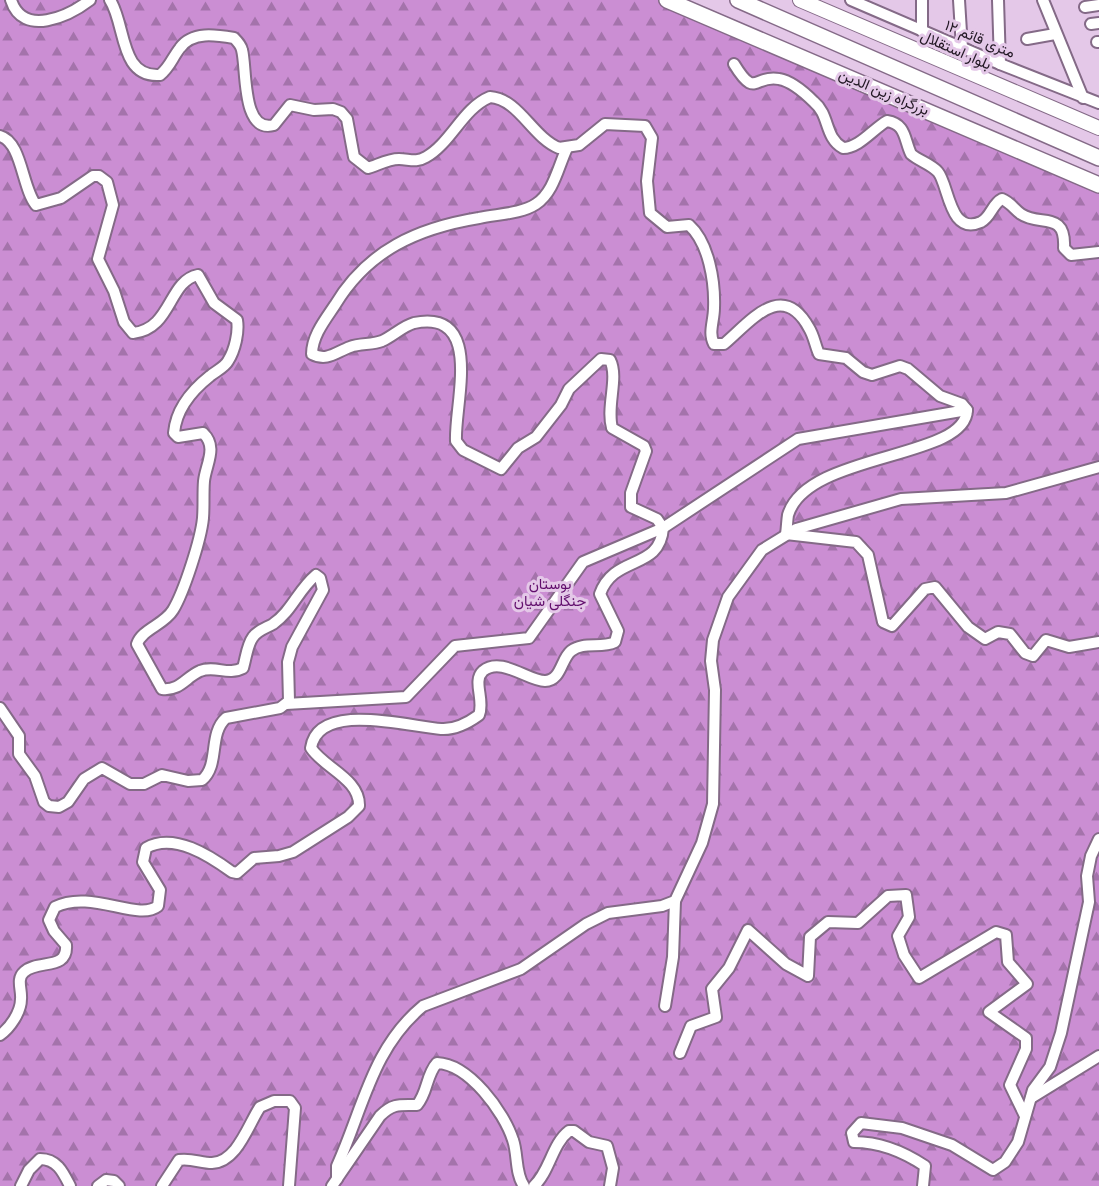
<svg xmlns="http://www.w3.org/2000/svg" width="1099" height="1186" viewBox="0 0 1099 1186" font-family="Raleway,Vazirmatn,sans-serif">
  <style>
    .forest { fill: url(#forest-firs) }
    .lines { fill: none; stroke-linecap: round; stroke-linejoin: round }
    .minor-casing { stroke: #846a87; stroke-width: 14 }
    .major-casing { stroke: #846a87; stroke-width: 16 }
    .highway-casing { stroke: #846a87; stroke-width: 18 }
    .minor { stroke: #fff; stroke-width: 10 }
    .major { stroke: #fff; stroke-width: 14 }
    .highway { stroke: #fff; stroke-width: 15 }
    .labels { text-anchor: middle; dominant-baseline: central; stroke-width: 6; stroke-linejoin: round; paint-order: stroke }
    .street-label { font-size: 15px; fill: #211723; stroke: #e4c8e8 }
    .park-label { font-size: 15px; fill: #620f6d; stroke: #e4c8e8 }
  </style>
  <defs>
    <pattern id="forest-firs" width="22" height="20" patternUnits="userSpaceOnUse" patternTransform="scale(1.5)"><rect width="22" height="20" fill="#cb8ed3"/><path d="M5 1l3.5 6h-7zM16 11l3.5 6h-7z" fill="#a473ab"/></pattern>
  </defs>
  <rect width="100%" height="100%" fill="#e4c8e8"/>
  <path class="forest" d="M0 0H667L1099 182V1186H0Z"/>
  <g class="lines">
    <defs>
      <g id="minor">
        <path d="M11 0C23 38 69 16 90 0"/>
        <path d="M110 0C126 24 119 78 160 75 170 67 172 58 180 48 192 31 216 35 234 38 238 42 241 45 242 50 247 67 241 134 274 125L290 105 314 110 333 109 341 112 347 119 354 157 368 168C378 165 388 159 399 159 409 159 416 163 426 157 451 143 463 108 490 97 519 99 532 137 559 148L579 145 605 124 645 126 652 138 647 181 650 213 667 227 689 225C709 243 715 282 714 308 714 321 708 333 714 344H724C750 322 782 279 809 328 814 336 815 345 819 354L846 358 863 372 872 375 900 366 908 369 940 396 962 404 967 410C966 460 807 452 788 515 787 521 787 528 786 534L856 542 868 555 883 622 892 626 925 589 935 587 968 627 985 639 998 632 1010 634 1025 653 1033 656 1046 640 1069 647 1099 642"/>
        <path d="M851 0 1000 64 1099 103"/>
        <path d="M922 0V31"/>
        <path d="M959 0 962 48"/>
        <path d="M998 0 1000 64"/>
        <path d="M1043 0 1083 98"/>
        <path d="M1085 7 1099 5"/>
        <path d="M1091 24 1099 23"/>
        <path d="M1027 39 1055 34"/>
        <path d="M1097 42H1099"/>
        <path d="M734 64C756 100 754 74 779 79 791 81 806 94 814 102 830 115 824 137 843 148 859 148 873 129 887 121 906 124 904 139 911 154 919 161 931 164 938 172 949 185 949 236 981 222 991 217 992 204 1002 199 1010 202 1014 209 1021 214 1040 227 1066 210 1064 248L1071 255 1099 252"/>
        <path d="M0 136C22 142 22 188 36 205L61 198 93 176H99L107 182 113 205 98 259 114 291 124 322 133 333C172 329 168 281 198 275L214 303 237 320C239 332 235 350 228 361 225 367 216 371 210 376 191 391 176 409 174 433L178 437 203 433C218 447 206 464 204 481 203 493 204 506 203 518 201 539 184 592 173 610 164 625 142 629 137 644L162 689C180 691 186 677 200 671 215 665 228 676 243 668 246 658 247 645 253 637 258 630 266 628 273 624 292 611 298 590 316 575L320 578 323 590 292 647 288 662 289 701 280 708 226 718C208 734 220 765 202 780L188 781 162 775 144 784H130L102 768 84 779 68 802 59 807 49 806 44 802 35 776 19 754V736L0 708"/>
        <path d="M286 704 406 697 455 646 529 638 583 562 663 528 798 439 967 410"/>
        <path d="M665 1006 673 957 675 901"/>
        <path d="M0 1035C10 1028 21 1012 21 999 22 990 16 979 24 972 38 959 68 971 66 945L54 931 49 920 55 907C91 889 138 922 158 906L160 890 143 862 146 848C174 832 210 856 232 872L237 873 254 858 279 856 293 852 348 817 359 806C360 779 324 768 311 748 318 700 410 727 441 729 455 730 468 723 479 715 485 700 472 681 483 671 501 656 528 681 545 681 561 681 561 659 571 651 584 641 601 649 615 642L618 631 600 594C614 554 660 571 663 528L657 519 631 507V493L646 451 644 446 612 428C606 406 619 378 610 360L601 359 569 389 561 405 536 437 518 448 501 469 463 450 456 441C454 404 485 309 414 323 403 326 393 336 382 341 372 345 360 343 350 347 336 352 327 362 312 354 312 336 325 320 335 305 368 250 418 228 479 218 497 214 521 214 536 204 554 192 558 167 567 148"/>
        <path d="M680 1053 691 1026 716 1017 712 989 729 968 748 930 786 964 808 976 810 937 828 922 858 923 888 896 906 895 909 917 898 936 904 955 919 978 996 932 1006 935 1008 962 1027 984 989 1012 1026 1038V1049L1010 1085 1025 1116"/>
        <path d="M1031 1098 1099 1056"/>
        <path d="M337 1179V1166C363 1109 372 1048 423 1006L521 969 586 924 608 913 662 906 675 901 702 843 713 804 715 690 711 661 713 640 728 597 762 550 796 529 901 499 1006 493 1099 467"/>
        <path d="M21 1186 29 1170 40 1159C57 1159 63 1172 70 1186"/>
        <path d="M98 1186 106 1180 114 1181 119 1186"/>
        <path d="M162 1186 179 1160C191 1158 201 1163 212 1163 237 1162 248 1125 260 1107L274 1101H290L295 1108 289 1186"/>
        <path d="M332 1186 380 1116C393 1103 400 1105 417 1105 428 1092 426 1075 437 1063 469 1064 504 1112 513 1140 518 1154 515 1174 524 1186"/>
        <path d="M534 1186C550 1171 552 1144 569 1131H574L589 1142 607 1146 613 1168 610 1186"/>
        <path d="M923 1186 925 1166C904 1152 880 1142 854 1142L852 1133 861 1123 902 1128 952 1145 993 1170 1005 1162 1018 1142 1033 1090 1050 1067 1061 1033 1089 902 1087 876 1091 856 1099 839"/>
      </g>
      <path id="major" d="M800 0 1099 128"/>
      <g id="highway">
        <path d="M667 0 1099 185"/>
        <path d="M738 0 1099 158"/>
      </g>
    </defs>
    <use href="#minor" class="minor-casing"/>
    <use href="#major" class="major-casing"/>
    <use href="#highway" class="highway-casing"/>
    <use href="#minor" class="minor"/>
    <use href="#major" class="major"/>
    <use href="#highway" class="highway"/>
  </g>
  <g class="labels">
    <g class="street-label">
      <text transform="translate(980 39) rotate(23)">۱۲ متری قائم</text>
      <text transform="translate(956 50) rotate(24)">بلوار استقلال</text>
      <text transform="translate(884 92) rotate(23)">بزرگراه زین الدین</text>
    </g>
    <g class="park-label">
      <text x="550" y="584">بوستان<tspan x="550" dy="17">جنگلی شیان</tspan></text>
    </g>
  </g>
</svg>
